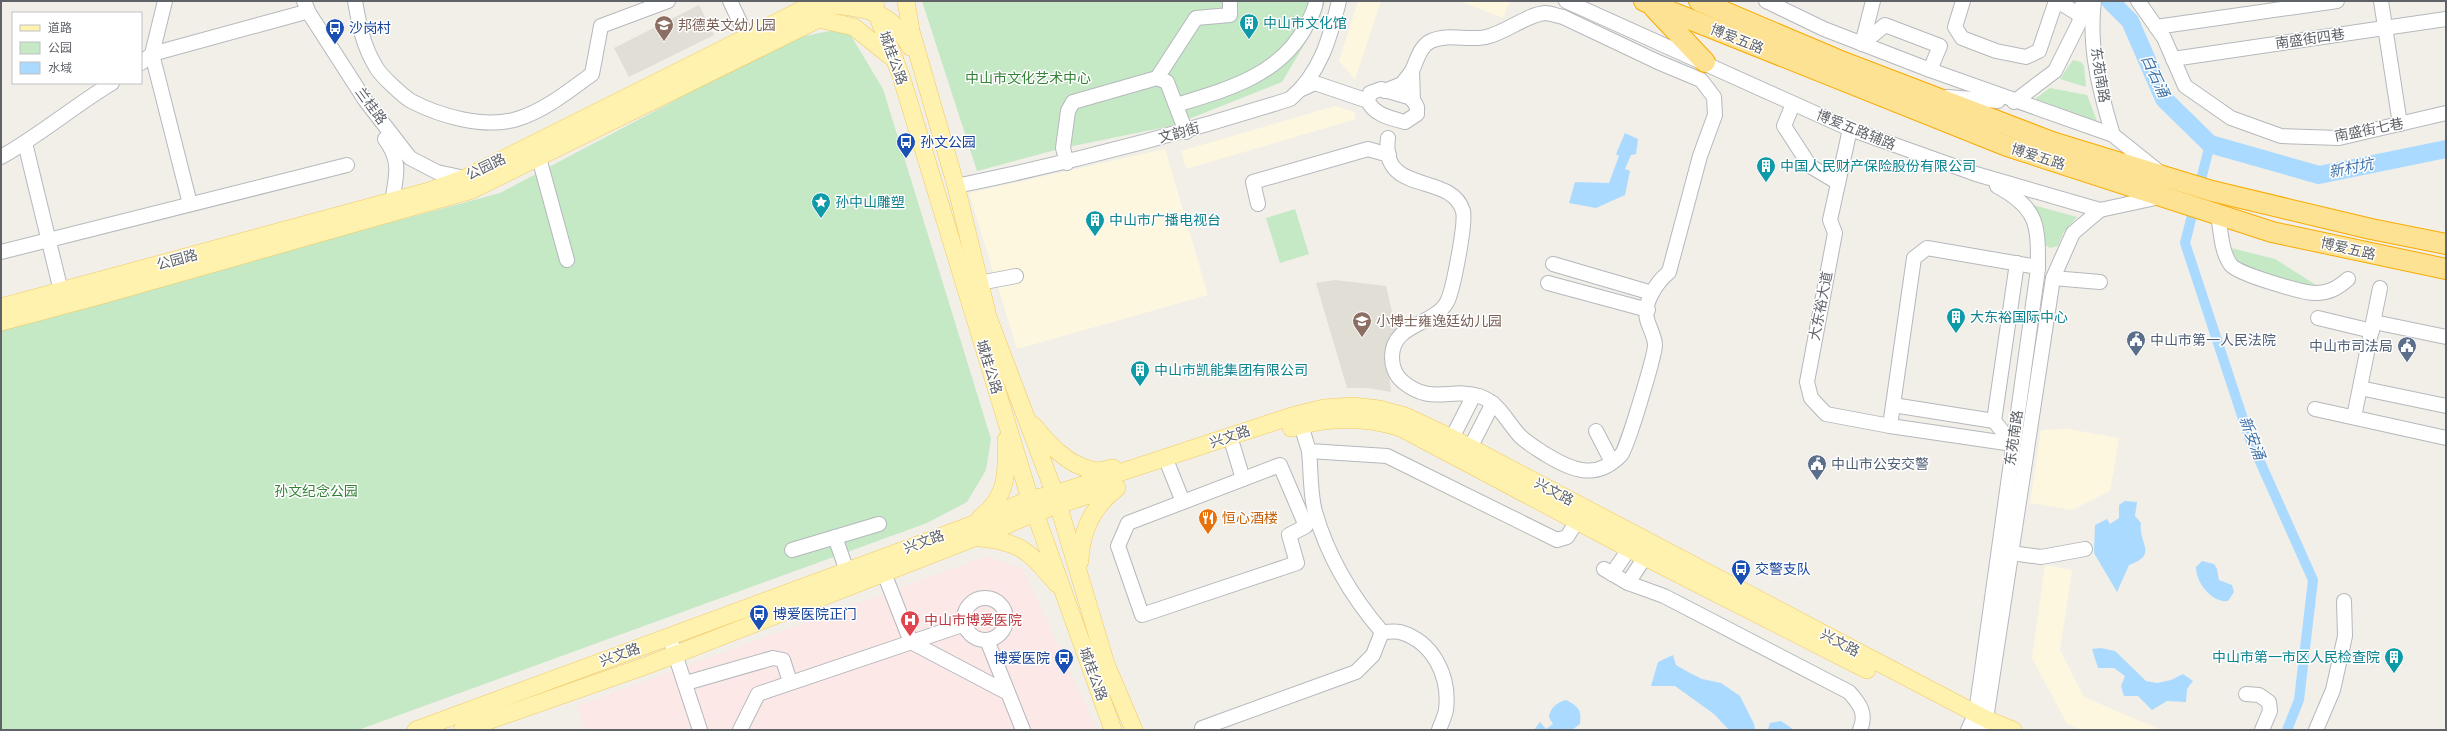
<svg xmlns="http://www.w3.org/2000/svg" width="2447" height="731" viewBox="0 0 2447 731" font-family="'Fira Sans Condensed','Noto Sans SC',sans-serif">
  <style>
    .commercial { fill: #fef7e0 }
    .education { fill: #e1ded6 }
    .medical { fill: #fce8e6 }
    .green { fill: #c5e8c5 }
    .water { fill: #aadaff }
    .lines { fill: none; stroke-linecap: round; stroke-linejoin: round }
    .canal { stroke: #aadaff; stroke-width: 10 }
    .river { stroke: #aadaff; stroke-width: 18 }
    .minor-casing { stroke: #b5b8bc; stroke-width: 16 }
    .major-casing { stroke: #f2c960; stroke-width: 18 }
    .highway-casing { stroke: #f9ab00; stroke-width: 22 }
    .minor { stroke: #fff; stroke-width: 14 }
    .major { stroke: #fff2af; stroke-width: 17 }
    .highway { stroke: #fde293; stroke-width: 20 }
    .labels { text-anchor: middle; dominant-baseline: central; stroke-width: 3; stroke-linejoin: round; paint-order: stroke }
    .culture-label { font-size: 14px; fill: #0d838f; stroke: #fff; text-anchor: start }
    .education-label { font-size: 14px; fill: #785e54; stroke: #fff; text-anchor: start }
    .transit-label { font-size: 14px; fill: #164399; stroke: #fff; text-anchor: start }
    .street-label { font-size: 14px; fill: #5f6368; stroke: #fff }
    .park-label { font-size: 14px; fill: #348238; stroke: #fff }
    .service-label { font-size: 14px; fill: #4e5e75; stroke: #fff; text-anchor: start }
    .food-label { font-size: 14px; fill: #c56008; stroke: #fff; text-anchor: start }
    .health-label { font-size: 14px; fill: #be3a42; stroke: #fff; text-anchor: start }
    .water-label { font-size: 15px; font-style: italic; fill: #4174aa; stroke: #fff }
  </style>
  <rect width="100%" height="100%" fill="#f1efe8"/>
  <g class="commercial">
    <path d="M1358 1H1381L1355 80 1339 61Z"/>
    <path d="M1459 1H1510L1503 18Z"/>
    <path d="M1335 106 1354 112 1356 119 1186 169 1181 151Z"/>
    <path d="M1165 149 1208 295 1017 349 969 193Z"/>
    <path d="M2068 429 2119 438 2110 491 2072 510 2030 503 2041 430Z"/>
    <path d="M2045 565 2072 570 2060 650 2084 697 2161 730H2081L2067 724 2032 658Z"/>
  </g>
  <g class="education">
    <path d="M699 5 714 35 629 77 614 48Z"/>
    <path d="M1335 280 1386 286 1396 329 1386 347 1391 392 1367 388H1347L1316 283Z"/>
  </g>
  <path class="medical" d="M987 556 1023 569 1097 730H585L577 706Z"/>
  <g class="green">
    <path d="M922 1H1325L1320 18 1282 82 1171 126 1063 148 977 171Z"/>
    <path d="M834 30 850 34 883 89 991 439 986 470 967 502 927 523 358 730H1V327L500 193 791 39Z"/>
    <path d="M2073 60 2081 62 2084 66 2086 87 2060 79Z"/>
    <path d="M2050 88 2087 95 2097 121 2035 99Z"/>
    <path d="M2033 205 2077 217 2063 233 2058 246 2050 248 2044 244Z"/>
    <path d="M1295 209 1309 254 1280 263 1266 218Z"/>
    <path d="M2231 248 2275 259 2324 290 2241 268Z"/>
  </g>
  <g class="water">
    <path d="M1625 133 1638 139 1636 154 1631 155 1625 169 1630 171 1625 195 1596 208 1569 203 1575 182 1609 183 1619 156 1616 154Z"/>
    <path d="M2125 501 2137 502 2135 516 2141 523C2138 544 2159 554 2129 565L2117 592 2094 553 2095 525 2107 519 2110 524 2119 518V505Z"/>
    <path d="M2202 561 2214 564 2217 569 2219 580 2232 585 2234 592 2228 601C2212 603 2196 583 2196 567Z"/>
    <path d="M2101 648 2115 651 2146 681 2157 683 2171 680 2183 674 2193 681 2187 689 2186 702 2167 701 2152 710 2138 696H2124L2121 686 2125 676 2114 668H2098L2092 649Z"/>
    <path d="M1673 655 1676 665 1688 672 1702 679 1721 683 1740 696 1754 724 1755 730H1729L1714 714 1675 686H1651L1658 662Z"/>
    <path d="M1566 700C1578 706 1582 710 1580 724L1572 730H1534L1540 722 1546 729 1553 724 1549 717C1550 708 1557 702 1566 700Z"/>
    <path d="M1781 721 1794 730H1768L1770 723Z"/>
  </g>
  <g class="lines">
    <path class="canal" d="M2210 144 2185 243 2249 437 2313 580 2299 700 2287 730"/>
    <path class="river" d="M2110 1 2130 21 2164 99 2210 144 2319 175 2446 149"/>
    <defs>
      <g id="minor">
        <path d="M304 1 309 13 365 100 410 158 437 172 465 178"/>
        <path d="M355 1C359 24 363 46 376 67 380 75 403 96 411 101 440 116 484 129 517 119 544 111 569 91 592 74L601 26 668 1"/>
        <path d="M730 1 747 37"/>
        <path d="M1566 1 1850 129 1976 174 2100 210 2160 197"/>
        <path d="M1766 1 1824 29 1930 70 2113 135 2158 171"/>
        <path d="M1963 1 1955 27 1962 38 1996 51 2026 57 2039 51 2056 1"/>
        <path d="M2057 1 2080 15"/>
        <path d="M2094 1C2088 47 2100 92 2113 135"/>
        <path d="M2138 1 2164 38 2185 86 2231 118 2281 136 2339 138 2446 113"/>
        <path d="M2381 1 2400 124"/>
        <path d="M2156 27 2337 1"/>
        <path d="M1862 44 1885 25 1940 46 1930 70"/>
        <path d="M1862 44 1873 1"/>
        <path d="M2173 59 2446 19"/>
        <path d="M141 63 152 54 165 1"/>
        <path d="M1157 78 1196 18 1230 15V1"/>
        <path d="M1302 89 1315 83 1368 101C1374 115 1391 118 1405 122L1417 114V107L1412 98 1381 89 1370 93 1368 101"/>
        <path d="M1385 91 1402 84 1412 71 1413 101"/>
        <path d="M1947 97 1998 101"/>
        <path d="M2014 102 2055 71 2079 23 2083 1"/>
        <path d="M1793 104 1784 126 1810 166 1837 182"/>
        <path d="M1176 105C1225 90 1280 76 1306 26 1310 18 1315 11 1316 1"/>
        <path d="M1850 129 1830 220 1835 233 1807 382 1811 398 1826 414 1890 426"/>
        <path d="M1388 138C1380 197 1451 171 1463 211 1466 223 1453 291 1447 302 1434 326 1392 323 1392 357 1392 365 1395 375 1402 381 1431 406 1451 387 1479 396 1500 403 1506 421 1520 436 1527 443 1536 448 1545 454 1571 470 1596 481 1621 455 1627 449 1655 355 1655 345 1655 337 1649 327 1647 319 1643 302 1657 282 1669 272L1700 156 1715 115 1714 97 1701 80 1658 62 1563 17C1557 16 1550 13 1545 13 1528 14 1505 33 1486 37 1468 41 1448 33 1431 41 1420 46 1417 60 1412 71"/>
        <path d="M385 139C402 162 396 176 392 202"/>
        <path d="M25 143 61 291"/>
        <path d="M536 147 567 260"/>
        <path d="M1 157C40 135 74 106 112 83"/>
        <path d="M1067 163 1063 148 1068 111 1073 102 1157 78 1167 82 1186 132"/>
        <path d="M956 186C1069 163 1180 134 1290 99 1320 74 1330 38 1339 1"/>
        <path d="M190 204 152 54 302 13"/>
        <path d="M1258 204 1253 182 1368 149 1389 155"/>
        <path d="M2218 215C2221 231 2221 252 2231 265 2238 274 2303 293 2315 293 2329 293 2338 288 2348 279"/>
        <path d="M1 252 347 165"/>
        <path d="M1553 264 1652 293"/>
        <path d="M2053 278 2100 282"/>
        <path d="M979 283 1016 276"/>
        <path d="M1548 283 1648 310"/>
        <path d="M2318 318 2372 331"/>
        <path d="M2374 322 2446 337"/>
        <path d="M2360 388 2446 406"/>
        <path d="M1893 405 1994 421"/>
        <path d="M2315 409 2446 438"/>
        <path d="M2354 417 2380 288"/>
        <path d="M1301 425 1309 451 1387 456 1557 540 1567 537 1577 521"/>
        <path d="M1596 431 1612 462"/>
        <path d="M1452 438 1474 395"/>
        <path d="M2013 444 1890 426 1914 258 1927 248 2038 267"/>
        <path d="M2013 444 1994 421 2017 263"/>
        <path d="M1233 446 1243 479"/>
        <path d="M1470 448 1493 403"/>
        <path d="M1280 465 1306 526 1289 535 1297 563 1142 615 1118 546 1128 523Z"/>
        <path d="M1169 467 1183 502"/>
        <path d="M835 537 847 571"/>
        <path d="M792 550 879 524"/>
        <path d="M2011 553 2041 557 2085 549"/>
        <path d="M1604 569 1628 583 1664 596 1849 692C1860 704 1867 714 1860 730"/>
        <path d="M884 573 911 642 1008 693"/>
        <path d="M1612 574 1629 549"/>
        <path d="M1628 583 1645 557"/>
        <circle cx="985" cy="619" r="21"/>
        <path d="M1382 632C1388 632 1395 631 1400 632 1434 642 1450 677 1446 710 1445 716 1441 724 1439 730"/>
        <path d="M987 640 1023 730"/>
        <path d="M672 645 700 730"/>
        <path d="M686 683 773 658 783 660 790 682"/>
        <path d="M2246 694 2259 695 2269 702 2270 711 2262 730"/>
        <path d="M1202 728 1356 672 1373 655 1382 632C1352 597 1328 557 1315 512 1310 493 1311 470 1309 451"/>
        <path d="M740 730 758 694 965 624"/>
        <path d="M1968 730 1976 713 2038 269C2038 225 2039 209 1997 186"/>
        <path d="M1980 730 1986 719 2053 278 2073 233 2100 210"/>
        <path d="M2316 730 2333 690 2345 636 2344 601"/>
      </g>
      <g id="major">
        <path d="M875 1 876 12 901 76 1030 499 1113 730"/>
        <path d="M906 1 911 31 956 186 988 317 1055 494 1106 664 1134 730"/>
        <path d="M816 3C858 9 889 5 910 47"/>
        <path d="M1 307 429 191 465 178 819 1"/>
        <path d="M1 322 95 297 472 190 819 19 854 27 895 60"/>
        <path d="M1033 425C1049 444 1066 464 1092 470 1098 472 1107 469 1113 468"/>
        <path d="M1291 428C1328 417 1364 416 1401 428L1637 553 1867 670"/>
        <path d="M980 518C1008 497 1007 472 1006 440"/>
        <path d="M980 538C1023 542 1030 553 1057 584"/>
        <path d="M1080 561C1081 531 1092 507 1117 488"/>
        <path d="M416 730 969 526 1030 499 1055 494 1295 415 1324 408 1353 406 1379 409 1405 416 1452 438 1868 657 1986 719 2013 730"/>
        <path d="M462 730 648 665 1007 525C1040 509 1077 500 1112 487"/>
      </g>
      <g id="highway">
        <path d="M1644 1 2007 146 2272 232 2446 269"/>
        <path d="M1699 1 1838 60 2052 142 2212 191 2371 229 2446 244"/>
        <path d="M1654 8 1705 62"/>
      </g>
    </defs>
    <use href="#minor" class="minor-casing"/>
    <use href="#major" class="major-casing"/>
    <use href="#highway" class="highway-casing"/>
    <use href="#minor" class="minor"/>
    <use href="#major" class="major"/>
    <use href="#highway" class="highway"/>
  </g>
  <defs>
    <symbol id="building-pin" viewBox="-11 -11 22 30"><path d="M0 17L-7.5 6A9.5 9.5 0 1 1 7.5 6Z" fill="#0f9aa8" stroke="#fff"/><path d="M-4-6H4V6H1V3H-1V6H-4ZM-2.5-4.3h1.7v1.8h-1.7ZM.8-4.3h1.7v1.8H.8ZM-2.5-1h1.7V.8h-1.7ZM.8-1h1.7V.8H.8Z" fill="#fff"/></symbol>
    <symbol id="school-pin" viewBox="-11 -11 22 30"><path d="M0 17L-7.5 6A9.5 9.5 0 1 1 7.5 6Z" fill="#8d6e63" stroke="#fff"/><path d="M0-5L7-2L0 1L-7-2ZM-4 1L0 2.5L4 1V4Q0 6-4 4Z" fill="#fff"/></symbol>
    <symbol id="bus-pin" viewBox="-11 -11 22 30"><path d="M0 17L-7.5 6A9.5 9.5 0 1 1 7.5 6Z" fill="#1a4fb4" stroke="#fff"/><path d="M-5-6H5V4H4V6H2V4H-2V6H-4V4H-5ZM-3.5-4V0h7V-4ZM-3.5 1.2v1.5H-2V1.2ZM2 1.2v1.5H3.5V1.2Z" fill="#fff"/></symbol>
    <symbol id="sight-pin" viewBox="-11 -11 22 30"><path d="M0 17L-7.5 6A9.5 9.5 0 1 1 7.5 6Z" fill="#0f9aa8" stroke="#fff"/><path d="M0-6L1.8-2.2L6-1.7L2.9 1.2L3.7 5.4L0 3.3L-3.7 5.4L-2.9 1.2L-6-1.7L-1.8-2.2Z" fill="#fff"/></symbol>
    <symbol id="civic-pin" viewBox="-11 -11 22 30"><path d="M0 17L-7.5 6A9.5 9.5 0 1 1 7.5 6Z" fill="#5c6f8a" stroke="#fff"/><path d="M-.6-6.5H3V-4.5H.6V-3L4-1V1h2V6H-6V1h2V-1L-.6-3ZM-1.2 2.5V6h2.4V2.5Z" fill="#fff"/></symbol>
    <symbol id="restaurant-pin" viewBox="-11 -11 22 30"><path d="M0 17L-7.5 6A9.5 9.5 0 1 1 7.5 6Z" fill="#e8710a" stroke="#fff"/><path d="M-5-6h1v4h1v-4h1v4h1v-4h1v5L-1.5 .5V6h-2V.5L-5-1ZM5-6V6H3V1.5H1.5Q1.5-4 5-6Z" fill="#fff"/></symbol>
    <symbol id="hospital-pin" viewBox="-11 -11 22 30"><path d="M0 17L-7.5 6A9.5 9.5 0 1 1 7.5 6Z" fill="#e0444e" stroke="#fff"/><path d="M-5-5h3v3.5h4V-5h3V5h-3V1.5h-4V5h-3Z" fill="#fff"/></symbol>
  </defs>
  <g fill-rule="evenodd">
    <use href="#building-pin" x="1238" y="12" width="22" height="30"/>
    <use href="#school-pin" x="653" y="14" width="22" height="30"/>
    <use href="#bus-pin" x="324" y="17" width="22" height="30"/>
    <use href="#bus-pin" x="895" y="131" width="22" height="30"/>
    <use href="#building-pin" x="1755" y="155" width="22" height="30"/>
    <use href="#sight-pin" x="810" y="191" width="22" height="30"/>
    <use href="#building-pin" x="1084" y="209" width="22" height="30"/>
    <use href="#building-pin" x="1945" y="306" width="22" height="30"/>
    <use href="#school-pin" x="1351" y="310" width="22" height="30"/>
    <use href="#civic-pin" x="2125" y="329" width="22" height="30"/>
    <use href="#civic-pin" x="2396" y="335" width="22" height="30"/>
    <use href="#building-pin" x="1129" y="359" width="22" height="30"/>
    <use href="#civic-pin" x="1806" y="453" width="22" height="30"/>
    <use href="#restaurant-pin" x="1197" y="507" width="22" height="30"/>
    <use href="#bus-pin" x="1730" y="558" width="22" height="30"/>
    <use href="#bus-pin" x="748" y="603" width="22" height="30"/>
    <use href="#hospital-pin" x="899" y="609" width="22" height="30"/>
    <use href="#building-pin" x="2383" y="646" width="22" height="30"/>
    <use href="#bus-pin" x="1053" y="647" width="22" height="30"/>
  </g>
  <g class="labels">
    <g class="culture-label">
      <text x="1263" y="23">中山市文化馆</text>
      <text x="1780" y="166">中国人民财产保险股份有限公司</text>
      <text x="835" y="202">孙中山雕塑</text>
      <text x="1109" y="220">中山市广播电视台</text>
      <text x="1970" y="317">大东裕国际中心</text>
      <text x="1154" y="370">中山市凯能集团有限公司</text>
      <text x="2380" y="657" text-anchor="end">中山市第一市区人民检查院</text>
    </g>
    <g class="education-label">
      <text x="678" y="25">邦德英文幼儿园</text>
      <text x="1376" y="321">小博士雍逸廷幼儿园</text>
    </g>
    <g class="transit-label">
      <text x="349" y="28">沙岗村</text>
      <text x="920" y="142">孙文公园</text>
      <text x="1755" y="569">交警支队</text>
      <text x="773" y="614">博爱医院正门</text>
      <text x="1050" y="658" text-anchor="end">博爱医院</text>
    </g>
    <g class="street-label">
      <text transform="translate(1737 39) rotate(22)">博爱五路</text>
      <text transform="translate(2310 39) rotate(-8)">南盛街四巷</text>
      <text transform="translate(893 58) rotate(70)">城桂公路</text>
      <text transform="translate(2100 75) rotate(81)">东苑南路</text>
      <text transform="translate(371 106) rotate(54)">兰桂路</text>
      <text transform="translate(1856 130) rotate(22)">博爱五路辅路</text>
      <text transform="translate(2369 130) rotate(-11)">南盛街七巷</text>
      <text transform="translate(1179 133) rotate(-15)">文韵街</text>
      <text transform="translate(2038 157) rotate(18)">博爱五路</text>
      <text transform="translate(486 167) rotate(-26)">公园路</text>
      <text transform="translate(2348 249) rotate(13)">博爱五路</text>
      <text transform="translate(177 260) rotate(-15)">公园路</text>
      <text transform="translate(1821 306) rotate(-79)">大东裕大道</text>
      <text transform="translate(989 367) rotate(73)">城桂公路</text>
      <text transform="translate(1230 437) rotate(-19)">兴文路</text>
      <text transform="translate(2014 438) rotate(-82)">东苑南路</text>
      <text transform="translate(1554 492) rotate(28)">兴文路</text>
      <text transform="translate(924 542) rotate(-20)">兴文路</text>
      <text transform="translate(1840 643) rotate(28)">兴文路</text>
      <text transform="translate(620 655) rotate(-20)">兴文路</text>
      <text transform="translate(1093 674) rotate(70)">城桂公路</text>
    </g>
    <g class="park-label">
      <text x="1028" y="78">中山市文化艺术中心</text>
      <text x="316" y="491">孙文纪念公园</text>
    </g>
    <g class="service-label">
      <text x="2150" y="340">中山市第一人民法院</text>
      <text x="2393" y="346" text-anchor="end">中山市司法局</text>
      <text x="1831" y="464">中山市公安交警</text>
    </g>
    <g class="food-label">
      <text x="1222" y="518">恒心酒楼</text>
    </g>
    <g class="health-label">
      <text x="924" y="620">中山市博爱医院</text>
    </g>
    <g class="water-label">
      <text transform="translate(2155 76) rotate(65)">白石涌</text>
      <text transform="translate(2351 168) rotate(-11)">新村坑</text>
      <text transform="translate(2252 438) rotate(69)">新安涌</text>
    </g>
  </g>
  <rect width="2447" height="731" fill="none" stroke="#5f6368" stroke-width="4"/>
  <rect x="12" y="12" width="130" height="72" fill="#ffffff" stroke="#bfc1c3"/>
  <rect x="20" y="25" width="20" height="6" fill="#fff2af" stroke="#bfc1c3"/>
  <text x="48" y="32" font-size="12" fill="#5f6368">道路</text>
  <rect x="20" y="42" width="20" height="12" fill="#c5e8c5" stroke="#bfc1c3"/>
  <text x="48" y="52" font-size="12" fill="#5f6368">公园</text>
  <rect x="20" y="62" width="20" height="12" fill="#aadaff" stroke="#bfc1c3"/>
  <text x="48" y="72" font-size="12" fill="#5f6368">水域</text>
</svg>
